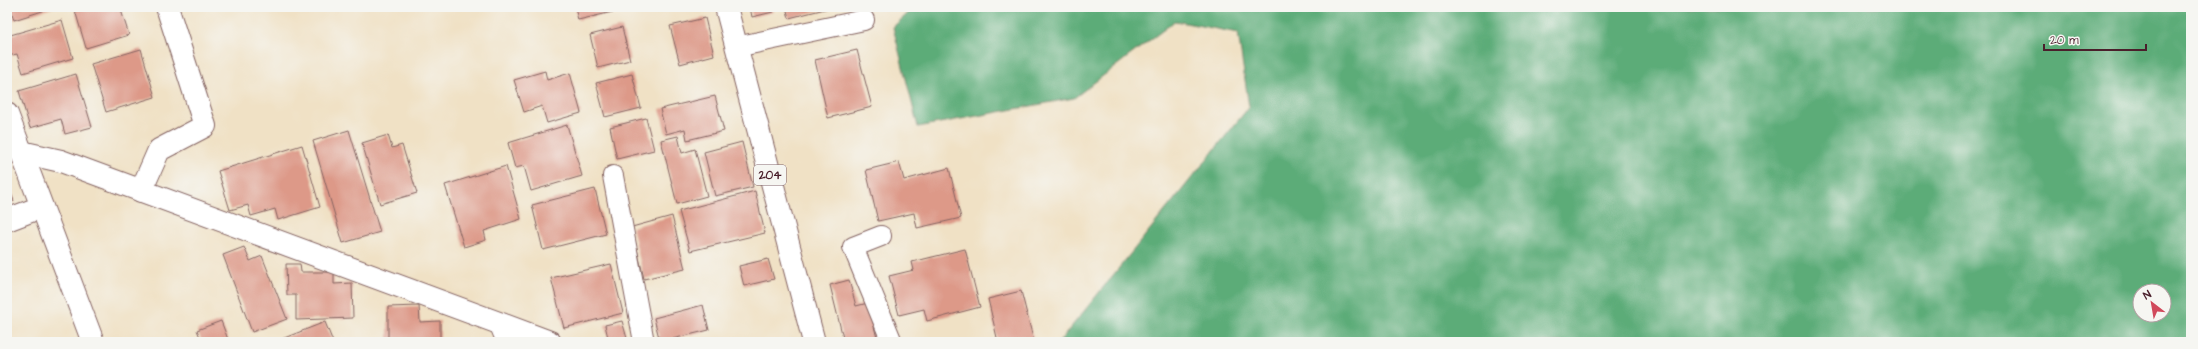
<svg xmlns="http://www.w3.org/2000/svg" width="2198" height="349" viewBox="0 0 2198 349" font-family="'Architects Daughter',sans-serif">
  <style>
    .forest { fill: #5cac78; stroke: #536652; fill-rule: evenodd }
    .building { fill: #d98 }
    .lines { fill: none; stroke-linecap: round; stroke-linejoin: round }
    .lane-casing { stroke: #846361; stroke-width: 22 }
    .street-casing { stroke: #846361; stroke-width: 24 }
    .highway-casing { stroke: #846361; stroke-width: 24 }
    .lane { stroke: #fff; stroke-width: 20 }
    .street { stroke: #fff; stroke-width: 22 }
    .highway { stroke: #fff; stroke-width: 22 }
    .labels { text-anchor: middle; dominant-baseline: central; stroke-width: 3; stroke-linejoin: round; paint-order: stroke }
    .shield { fill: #f6f6f2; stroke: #7e6067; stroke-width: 1 }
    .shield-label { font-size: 12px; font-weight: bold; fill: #4a1f2b }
  </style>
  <rect width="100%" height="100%" fill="#f6f6f2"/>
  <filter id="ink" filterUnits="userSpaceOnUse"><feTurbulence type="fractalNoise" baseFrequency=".025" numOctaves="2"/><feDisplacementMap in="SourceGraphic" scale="8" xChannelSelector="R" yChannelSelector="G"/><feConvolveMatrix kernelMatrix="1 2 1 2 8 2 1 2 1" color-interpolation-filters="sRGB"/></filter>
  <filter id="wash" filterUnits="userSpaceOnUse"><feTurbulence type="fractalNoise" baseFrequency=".012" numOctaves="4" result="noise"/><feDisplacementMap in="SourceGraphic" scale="16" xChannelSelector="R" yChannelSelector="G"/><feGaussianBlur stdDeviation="0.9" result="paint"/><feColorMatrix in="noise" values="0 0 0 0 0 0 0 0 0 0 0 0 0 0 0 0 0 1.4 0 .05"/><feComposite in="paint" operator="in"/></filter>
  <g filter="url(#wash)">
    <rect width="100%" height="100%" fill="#f0e1c5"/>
    <path class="forest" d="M915 7H2191V342H1059L1249 107 1238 33 1175 21 1074 98 918 127 893 27ZM2140 291H2164V315H2140Z"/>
    <g id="blocks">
      <g class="building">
        <path d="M10 7H55L14 20Z"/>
        <path d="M74 7H120L129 35 86 48Z"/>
        <path d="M575 7H630V8L578 20Z"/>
        <path d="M750 7H771L773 12 752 17Z"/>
        <path d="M786 7H829V8L789 18Z"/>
        <path d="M705 18 714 55 680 64 670 26Z"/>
        <path d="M62 20 73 58 23 73 17 54 8 56 7 36Z"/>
        <path d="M622 27 630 60 598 68 590 35Z"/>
        <path d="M141 49 155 97 106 112 91 64Z"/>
        <path d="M857 50 872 107 828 118 815 60Z"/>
        <path d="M545 71 547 80 570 73 581 113 547 123 542 106 524 112 514 80Z"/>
        <path d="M76 74 92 127 65 134 61 119 30 128 19 91Z"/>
        <path d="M632 74 641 108 605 117 596 83Z"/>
        <path d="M715 96 724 131 687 140 685 129 666 134 660 109Z"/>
        <path d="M646 118 654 150 617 159 610 127Z"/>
        <path d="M567 125 582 176 531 191 524 166 515 168 508 143Z"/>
        <path d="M349 130 380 232 343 243 313 141Z"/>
        <path d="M388 135 392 148 402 145 417 193 380 204 362 143Z"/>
        <path d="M678 136 682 153 695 149 707 196 677 204 661 140Z"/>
        <path d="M742 142 753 187 715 196 704 152Z"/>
        <path d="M302 145 320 207 278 220 275 209 251 216 248 205 230 210 218 171Z"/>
        <path d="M899 162 904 180 949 168 961 218 917 228 914 213 878 221 866 170Z"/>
        <path d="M506 166 521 219 484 231 486 240 464 247 445 185Z"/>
        <path d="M7 183 14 201 7 204Z"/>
        <path d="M595 189 606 234 543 250 532 205Z"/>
        <path d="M755 191 765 233 690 251 679 211Z"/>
        <path d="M672 216 685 269 644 279 632 227Z"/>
        <path d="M244 247 250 261 262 256 287 319 252 332 223 255Z"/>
        <path d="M965 249 980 307 927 321 924 309 899 315 889 276 914 270 912 262Z"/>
        <path d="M768 259 774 279 744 286 739 266Z"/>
        <path d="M286 264H300L301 272H334V284L352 283 353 318 296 320V295H287Z"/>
        <path d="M611 264 623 313 564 328 551 278Z"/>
        <path d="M849 280 856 306 868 303 878 342H844L830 285Z"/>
        <path d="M1021 291 1034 342H998L988 299Z"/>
        <path d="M703 305 709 330 660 342 654 318Z"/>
        <path d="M419 306 420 322 440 321V342H388V307Z"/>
        <path d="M221 321 229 342H202L197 330Z"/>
        <path d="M622 321 628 342H609L605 325Z"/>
        <path d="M325 322 333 342H274Z"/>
      </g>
    </g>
  </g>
  <g filter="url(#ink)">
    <use href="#blocks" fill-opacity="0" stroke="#846361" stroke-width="1"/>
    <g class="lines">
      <defs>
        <g id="lane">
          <path d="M736 47 864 20"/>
          <path d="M613 176 644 342"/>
          <path d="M881 236 853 247 892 342"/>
          <path d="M499 323 507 342"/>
        </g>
        <g id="street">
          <path d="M7 114 93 342"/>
          <path d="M21 152 61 161 550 342"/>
          <path d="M141 191 159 150 205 126 167 7"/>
          <path d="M7 220 41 207"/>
        </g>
        <path id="highway" d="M726 7 814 342"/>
      </defs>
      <use href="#lane" class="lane-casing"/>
      <use href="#street" class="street-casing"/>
      <use href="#highway" class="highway-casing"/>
      <use href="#lane" class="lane"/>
      <use href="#street" class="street"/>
      <use href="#highway" class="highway"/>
    </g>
  </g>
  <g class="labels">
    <rect class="shield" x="754" y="165" width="32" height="20" rx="3"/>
    <g class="shield-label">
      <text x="770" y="175">204</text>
    </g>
  </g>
  <rect width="2198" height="349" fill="none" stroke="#f6f6f2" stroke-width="24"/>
  <g transform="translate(2152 303) rotate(329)"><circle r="19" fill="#f6f6f2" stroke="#b1a0a2"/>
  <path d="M0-3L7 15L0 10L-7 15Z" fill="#d1495b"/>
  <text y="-6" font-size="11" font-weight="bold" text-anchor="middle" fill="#4a1f2b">N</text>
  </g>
  <path d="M2044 44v6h102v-6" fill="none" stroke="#4a1f2b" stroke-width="2"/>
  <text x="2050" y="44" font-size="12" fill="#4a1f2b" stroke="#f6f6f2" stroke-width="3" paint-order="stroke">20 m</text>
</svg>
